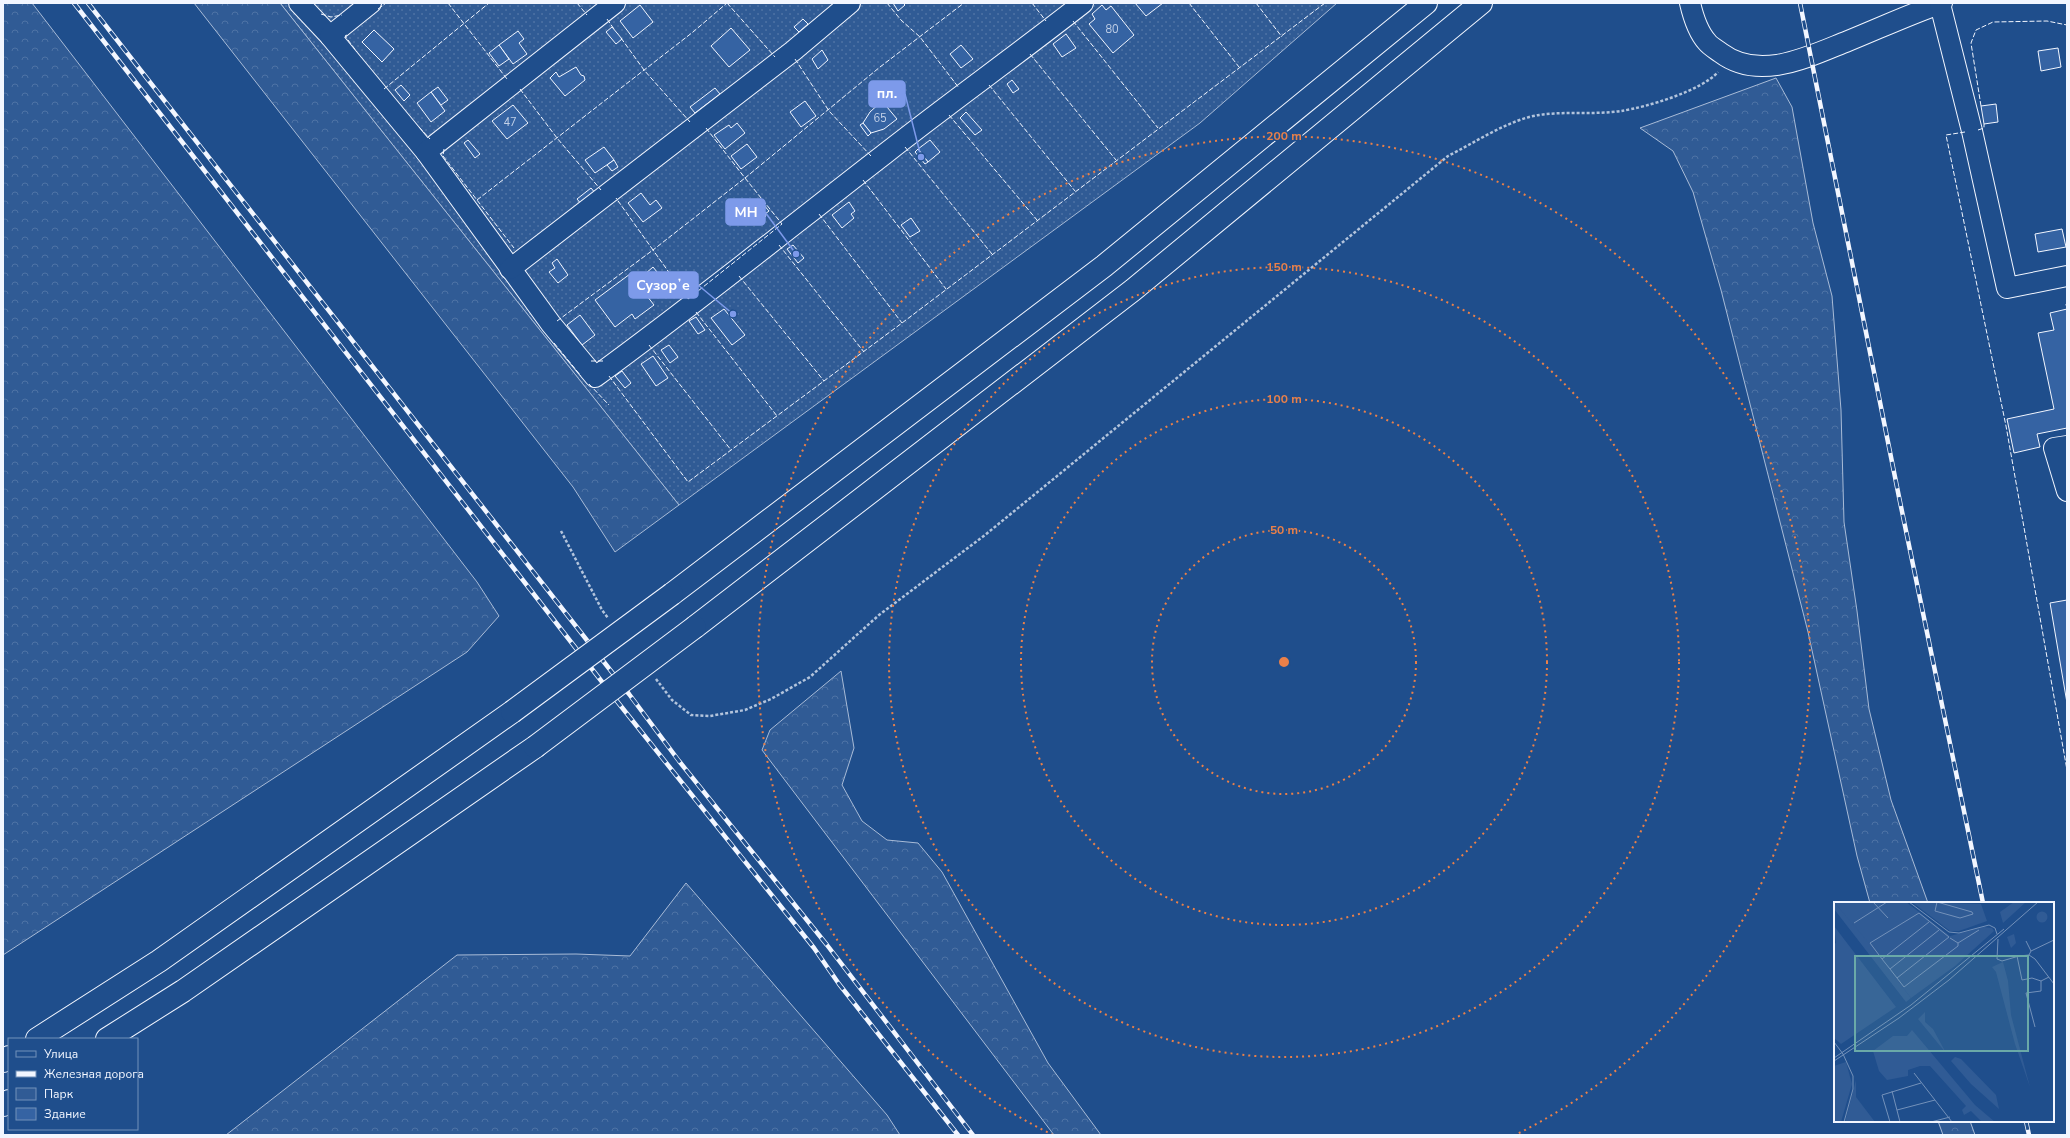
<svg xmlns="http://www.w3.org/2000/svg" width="2070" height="1138" viewBox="0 0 2070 1138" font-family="'Nunito Sans',sans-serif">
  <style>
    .green { fill: url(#green-dots); stroke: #a8bbd7 }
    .forest { fill: url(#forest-crowns); stroke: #a8bbd7 }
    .building { fill: #3563a3; stroke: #f2f6ff }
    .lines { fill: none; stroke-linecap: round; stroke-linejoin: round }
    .minor-casing { stroke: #f2f6ff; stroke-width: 22 }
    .highway-casing { stroke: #f2f6ff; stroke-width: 24 }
    .path { stroke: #b3c4dc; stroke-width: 2.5; stroke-dasharray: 3 2; stroke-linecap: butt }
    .minor { stroke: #1f4e8c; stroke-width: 20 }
    .highway { stroke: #1f4e8c; stroke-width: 22 }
    .rail-casing { stroke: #f2f6ff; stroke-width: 4.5 }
    .rail { stroke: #1f4e8c; stroke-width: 3; stroke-dasharray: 9; stroke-linecap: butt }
    .highway-bridge-casing { stroke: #f2f6ff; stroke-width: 24; stroke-linecap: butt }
    .highway-bridge { stroke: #1f4e8c; stroke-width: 22 }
    .fence { stroke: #f2f6ff; stroke-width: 1; stroke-dasharray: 5 2; stroke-linecap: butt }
    .ring { fill: none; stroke: #ea8049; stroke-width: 2; stroke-dasharray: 2 4 }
    .labels { text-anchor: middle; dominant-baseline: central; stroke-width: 3; stroke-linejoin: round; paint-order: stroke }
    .number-label { font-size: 11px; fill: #c3d1e8 }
    .inset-road { fill: none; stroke: #7391ba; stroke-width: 1 }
    .view { fill: #6aa9a8; fill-opacity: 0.15; stroke: #6aa9a8; stroke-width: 2 }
    .inset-edge { fill: none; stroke: #f2f6ff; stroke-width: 2 }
    .centre { fill: #ea8049; stroke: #1f4e8c; stroke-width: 2 }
    .ring-label { font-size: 12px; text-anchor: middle; font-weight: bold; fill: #ea8049; stroke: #1f4e8c; stroke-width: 3; stroke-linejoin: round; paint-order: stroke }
    .leader { fill: none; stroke: #7d9aea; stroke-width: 1.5 }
    .callout-dot { fill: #7d9aea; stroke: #1f4e8c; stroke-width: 1.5 }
    .callout { fill: #7d9aea; stroke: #7d9aea; stroke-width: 1.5 }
    .callout-label { font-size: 14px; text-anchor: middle; font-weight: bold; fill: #fff }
  </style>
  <defs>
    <pattern id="green-dots" width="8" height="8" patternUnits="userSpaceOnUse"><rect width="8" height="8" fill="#305b95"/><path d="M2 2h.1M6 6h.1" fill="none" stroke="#4e73a5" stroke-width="1.8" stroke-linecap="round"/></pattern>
    <pattern id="forest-crowns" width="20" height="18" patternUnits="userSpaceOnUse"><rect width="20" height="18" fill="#305b95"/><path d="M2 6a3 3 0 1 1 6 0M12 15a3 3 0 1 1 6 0" fill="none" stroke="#4e73a5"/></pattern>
  </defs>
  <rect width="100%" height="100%" fill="#1f4e8c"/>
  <path class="green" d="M280 3H1337L1200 123 679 505Z"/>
  <g class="forest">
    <path d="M3 3H32L477 582 499 616 467 652 3 955Z"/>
    <path d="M194 3H280L679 505 615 552 573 487Z"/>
    <path d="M1776 78 1792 107 1813 223 1832 296 1841 410 1844 522 1857 611 1869 709 1891 800 1928 903H1870L1857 856 1808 632 1721 290 1693 192 1673 151 1640 128Z"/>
    <path d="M841 671 854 748 842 785 862 821 887 840 918 843 942 872 1048 1063 1101 1135H1054L762 750 770 730Z"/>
    <path d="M686 883 887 1115 900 1135H226L457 955 576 954 630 956Z"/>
    <path d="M1938 1121H1970L1975 1135H1943Z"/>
  </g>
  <g class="building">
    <path d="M893 3H903L905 5 898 11Z"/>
    <path d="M1135 3H1163L1146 16Z"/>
    <path d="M640 5 653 22 633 38 620 21Z"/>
    <path d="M1102 5 1106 10 1111 6 1134 35 1113 53 1089 24 1095 19 1092 14Z"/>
    <path d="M803 19 808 24 799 32 794 27Z"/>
    <path d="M612 27 622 39 616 44 606 32Z"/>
    <path d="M731 28 750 50 729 67 711 46Z"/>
    <path d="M374 30 394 49 382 62 362 42Z"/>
    <path d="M518 31 524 39 519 43 527 54 513 64 499 45Z"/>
    <path d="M1066 34 1076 48 1062 57 1053 44Z"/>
    <path d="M499 45 509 59 499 66 489 53Z"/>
    <path d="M961 45 973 59 961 68 950 54Z"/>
    <path d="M2058 48 2061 67 2041 71 2038 51Z"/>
    <path d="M822 50 828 60 818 69 812 59Z"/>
    <path d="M576 67 581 75 584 76 585 80 565 96 550 78 556 72 559 77Z"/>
    <path d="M1012 80 1019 89 1013 93 1007 84Z"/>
    <path d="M401 85 410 95 404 101 395 90Z"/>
    <path d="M438 87 448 100 441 105 431 92Z"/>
    <path d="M715 88 720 94 695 113 690 107Z"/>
    <path d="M431 92 445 111 431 122 417 103Z"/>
    <path d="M805 101 816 116 801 127 790 112Z"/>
    <path d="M882 101 897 119 884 129 871 133 863 123 870 112Z"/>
    <path d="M1996 104 1998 122 1984 124 1981 106Z"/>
    <path d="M513 105 528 123 507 139 492 121Z"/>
    <path d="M966 112 982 130 975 135 960 118Z"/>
    <path d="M737 123 745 133 725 149 714 135 729 125 731 128Z"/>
    <path d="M863 123 871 133 868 136 860 125Z"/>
    <path d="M468 140 480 154 475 158 464 143Z"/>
    <path d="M930 140 940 152 928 162 918 149Z"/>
    <path d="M747 144 757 157 741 169 731 156Z"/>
    <path d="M604 147 614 160 595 173 585 160Z"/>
    <path d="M918 149 928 162 925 164 915 152Z"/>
    <path d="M614 160 618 167 612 171 607 165Z"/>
    <path d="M591 188 596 194 582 205 577 199Z"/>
    <path d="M641 193 650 205 656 200 662 208 643 222 628 203Z"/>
    <path d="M756 201 760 206 763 204 769 211 765 214 766 216 757 224 745 210Z"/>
    <path d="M849 202 855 211 851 214 854 218 842 228 832 215Z"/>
    <path d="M911 218 920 231 910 237 901 225Z"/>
    <path d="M2062 229 2066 247 2038 252 2035 234Z"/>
    <path d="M793 245 804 258 798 263 787 249Z"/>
    <path d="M557 259 568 275 558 283 549 272 555 268 552 263Z"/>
    <path d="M653 267 666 283 657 290 645 274Z"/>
    <path d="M630 274 654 305 635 319 632 314 615 327 595 300Z"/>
    <path d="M2066 304H2067V428L2037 434 2040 447 2014 453 2007 419 2054 409 2038 333 2054 330 2050 313 2067 309Z"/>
    <path d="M724 309 745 335 732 345 711 318Z"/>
    <path d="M580 315 595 335 582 345 567 325Z"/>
    <path d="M696 317 705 330 698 334 689 321Z"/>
    <path d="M669 345 678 357 670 363 661 350Z"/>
    <path d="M653 356 668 378 656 386 641 364Z"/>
    <path d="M622 371 631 383 625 388 615 376Z"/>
    <path d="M2067 600V703L2050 603Z"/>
  </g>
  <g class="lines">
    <defs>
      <g id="minor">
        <path d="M299 3 330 36"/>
        <path d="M371 3 330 36 426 152"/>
        <path d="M615 3 426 152 551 324 595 377C694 305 789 228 886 153 951 102 1018 54 1083 3"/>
        <path d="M1690 3C1693 16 1698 32 1707 42 1710 46 1717 50 1721 53 1760 82 1810 56 1848 41 1880 28 1910 14 1942 3"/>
        <path d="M1940 4 1972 131 2007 288 2067 276"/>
        <path d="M510 269 793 51 850 3"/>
        <path d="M2067 446 2054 448 2067 491"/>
      </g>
      <g id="highway">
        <path d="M672 594 1104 266 1426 3"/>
        <path d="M695 627 1133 290 1481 3"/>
        <path d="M37 1039 159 961 512 712"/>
        <path d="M107 1039 183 991 535 747"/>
        <path d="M3 1061 9 1057"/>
        <path d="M3 1105 9 1101"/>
      </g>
    </defs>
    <use href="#minor" class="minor-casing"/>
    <use href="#highway" class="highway-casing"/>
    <g class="path">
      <path d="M561 531 602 610 608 618"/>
      <path d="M656 679 672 700 691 715 710 716 745 710 771 699 810 677 879 615 985 535 1448 156C1474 143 1510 119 1539 115 1566 111 1594 115 1621 111 1647 107 1701 91 1718 72"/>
    </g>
    <use href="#minor" class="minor"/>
    <use href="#highway" class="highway"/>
    <defs>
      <g id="rail">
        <path d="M74 3 620 705 814 948 839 984 958 1135"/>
        <path d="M88 3 629 694 679 761 827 945 973 1135"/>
        <path d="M1800 3 1899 497 1983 903"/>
        <path d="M2026 1121 2029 1135"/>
      </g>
    </defs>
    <use href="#rail" class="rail-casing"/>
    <use href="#rail" class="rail"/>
    <defs>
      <g id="highway-bridge">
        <path d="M512 712 672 594"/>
        <path d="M535 747 695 627"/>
      </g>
    </defs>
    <use href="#highway-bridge" class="highway-bridge-casing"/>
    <use href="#highway-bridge" class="highway-bridge"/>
    <g class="fence">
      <path d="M448 3 507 79"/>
      <path d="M577 3 587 15"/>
      <path d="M727 3 775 57"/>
      <path d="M887 3 901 20 920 37 959 88"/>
      <path d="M1032 3 1046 21"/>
      <path d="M1189 3 1239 67"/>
      <path d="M1256 3 1282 37"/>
      <path d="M378 9 386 3"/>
      <path d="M321 14 331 17 342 15"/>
      <path d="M607 19 614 29"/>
      <path d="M1073 21 1158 128"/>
      <path d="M347 35 345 36 357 52"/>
      <path d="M621 38 644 70 690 122"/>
      <path d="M1030 54 1116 160"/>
      <path d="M795 59 829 111 871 156"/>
      <path d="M989 85 1075 191"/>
      <path d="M384 89 489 3"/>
      <path d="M520 89 557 138 601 190"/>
      <path d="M1981 106 1971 43 1976 30 1993 22 2047 21 2067 25"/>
      <path d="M949 115 1037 220"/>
      <path d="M419 127 430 139"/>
      <path d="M706 128 745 178 880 67 964 3"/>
      <path d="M1978 130 1984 128V124"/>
      <path d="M1965 132 1946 135 2006 426 2067 770"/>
      <path d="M905 147 992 254"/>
      <path d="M444 149 443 156 514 248"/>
      <path d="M745 178 782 224 688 299 653 250Z"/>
      <path d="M863 180 946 289"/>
      <path d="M477 200 693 32 727 3"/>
      <path d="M819 214 902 323"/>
      <path d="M779 245 864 352"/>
      <path d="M739 276 824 381"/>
      <path d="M696 312 777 416"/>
      <path d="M557 321 653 250 616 198"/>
      <path d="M554 343 581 376"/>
      <path d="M649 345 731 450"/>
      <path d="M591 361H603"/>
      <path d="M609 376 688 482 902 323 1325 3"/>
      <path d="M589 384 609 405"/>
    </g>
  </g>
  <g class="ring">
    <circle cx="1284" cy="662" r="132"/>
    <circle cx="1284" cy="662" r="263"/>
    <circle cx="1284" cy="662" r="395"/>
    <path d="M1053 1135A526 526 0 1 1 1515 1135"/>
  </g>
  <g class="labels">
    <g class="number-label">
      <text x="1112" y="29">80</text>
      <text x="880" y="118">65</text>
      <text x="510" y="122">47</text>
    </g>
  </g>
  <g transform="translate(1834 902)">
    <rect width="220" height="220" fill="#1f4e8c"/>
    <path d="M0 0H72L116 34 150 25 158 26 160 29 121 64 77 96ZM78 0 147 2 153 19 125 29H116Z" fill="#305b95"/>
    <path d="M0 0 29 34 77 96 72 100 0 7ZM180 0H192L169 21 166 10ZM202.5 15a5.5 5.5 0 1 1 11 0a5.5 5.5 0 1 1-11 0ZM0 24 62 105 7 142 0 136V42L2 41ZM180 32 182 41 177 46 173 35ZM169 60 174 79 177 113 196 185 181 142 162 70 158 65ZM91 110V120L99 127 112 151 84 117ZM78 128 141 203 161 220H148L137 209 130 213 128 208 132 204 96 164H86L74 168V174L53 178 45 169 39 149 59 134H73ZM121 155 127 157 162 193 165 207 137 182 117 159ZM12 160 18 182 7 220H0V164ZM22 178V195L41 220H11Z" fill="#305b95"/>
    <path class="inset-road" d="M39 0 54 16M75 0 115 30 125 31 155 23 161 26 163 32M103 0 101 9 126 16 139 12 138 10 103 0M20 21 53 0M105 28 56 67 70 85 124 44V41L116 36M164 37 163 57 168 59 185 54 195 53 201 57 220 82M192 39 197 49 195 53M124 41 145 28M197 49 220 38M183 54 188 78 198 76 207 79 215 75M48 57 36 41 85 11 115 35 63 76M56 67 48 57 95 20M201 125 192 91 207 89V79M0 140 9 152 19 174V187L10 220M0 156 77 103 170 27M0 159 65 116 115 78 204 0M80 171 118 220M58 189 66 220M63 208 101 198M56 220 48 193 87 181M97 220 116 215"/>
    <path class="view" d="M21 54H194V149H21Z"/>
    <rect width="220" height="220" class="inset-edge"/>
  </g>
  <circle cx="1284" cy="662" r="6" class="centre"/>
  <g class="ring-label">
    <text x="1284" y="140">200 m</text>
    <text x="1284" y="271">150 m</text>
    <text x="1284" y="403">100 m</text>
    <text x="1284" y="534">50 m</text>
  </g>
  <path class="leader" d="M921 157L905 94M796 254L765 212M733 314L698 285"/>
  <g class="callout-dot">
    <circle cx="921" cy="157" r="4"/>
    <circle cx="796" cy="254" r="4"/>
    <circle cx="733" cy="314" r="4"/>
  </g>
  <g class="callout">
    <rect x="869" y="81" width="36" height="26" rx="4"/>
    <rect x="726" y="199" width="39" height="26" rx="4"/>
    <rect x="629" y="272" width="69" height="26" rx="4"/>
  </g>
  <g class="callout-label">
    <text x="887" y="98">пл.</text>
    <text x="746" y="217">МН</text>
    <text x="663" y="290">Сузорʼе</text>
  </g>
  <rect width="2070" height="1138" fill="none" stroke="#f2f6ff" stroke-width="8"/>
  <rect x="8" y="1038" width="130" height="92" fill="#1f4e8c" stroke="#7391ba"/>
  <rect x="16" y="1051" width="20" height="6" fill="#1f4e8c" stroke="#7391ba"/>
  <text x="44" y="1058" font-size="12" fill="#f2f6ff">Улица</text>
  <rect x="16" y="1071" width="20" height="6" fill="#f2f6ff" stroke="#7391ba"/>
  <text x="44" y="1078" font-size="12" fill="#f2f6ff">Железная дорога</text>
  <rect x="16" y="1088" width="20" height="12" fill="#305b95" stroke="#7391ba"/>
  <text x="44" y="1098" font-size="12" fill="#f2f6ff">Парк</text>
  <rect x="16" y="1108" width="20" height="12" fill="#3563a3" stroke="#7391ba"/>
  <text x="44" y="1118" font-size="12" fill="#f2f6ff">Здание</text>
</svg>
